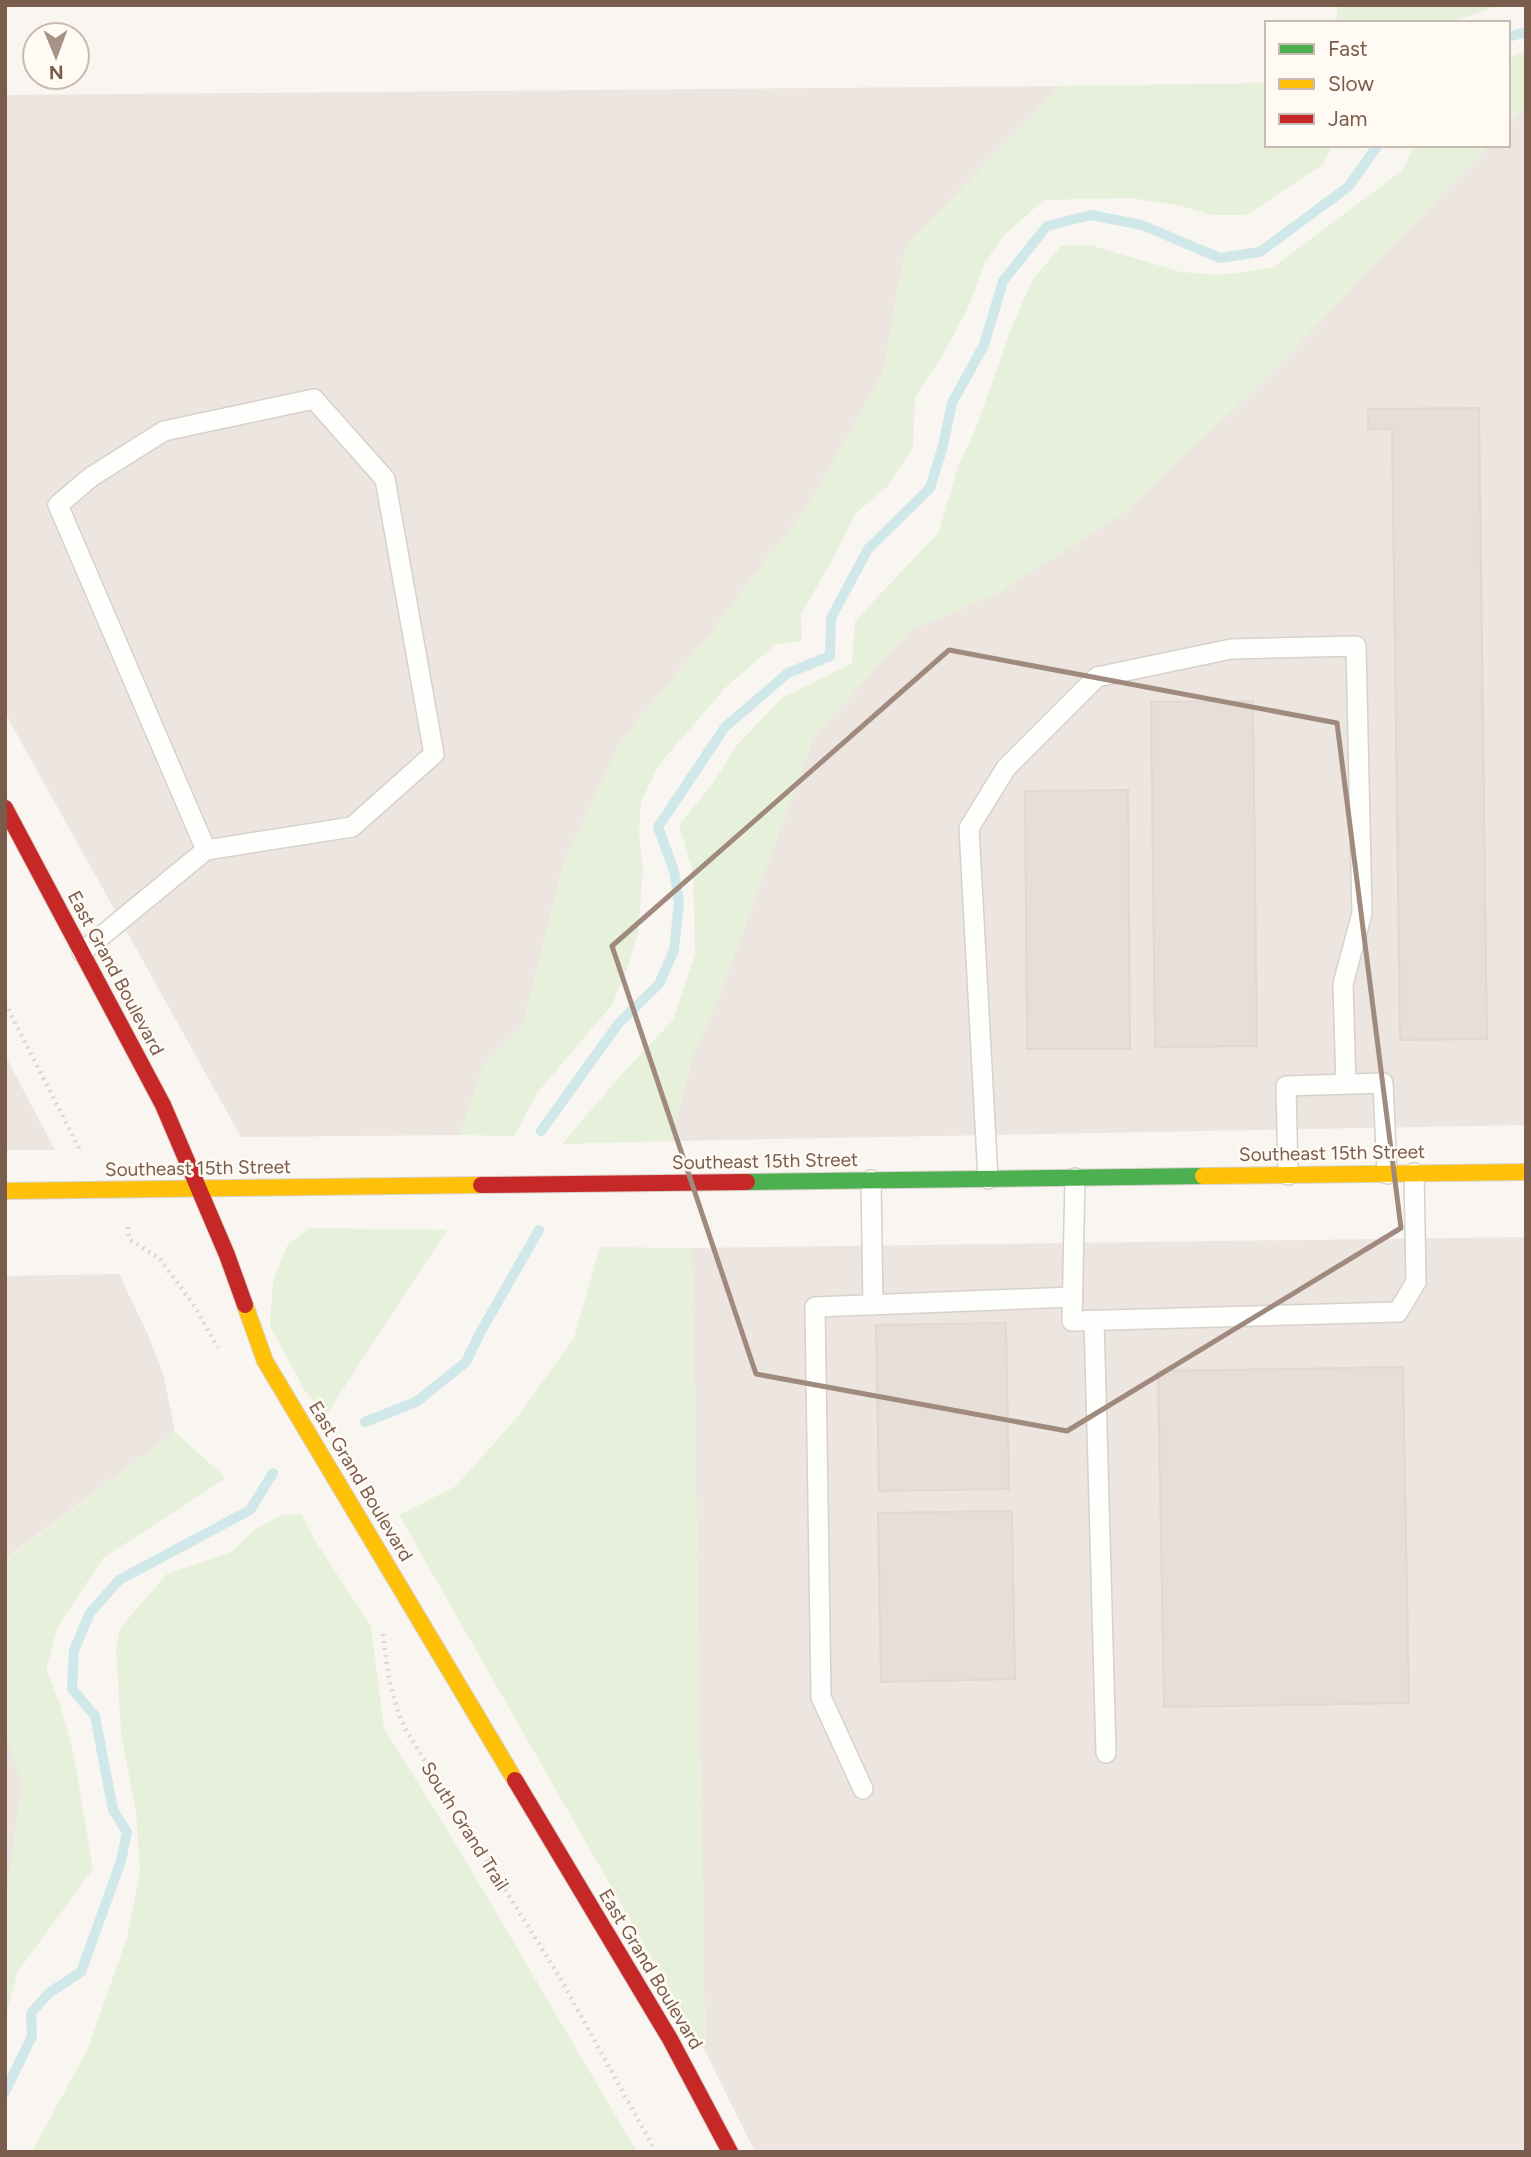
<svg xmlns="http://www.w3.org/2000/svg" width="1531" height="2157" viewBox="0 0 1531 2157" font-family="Figtree,sans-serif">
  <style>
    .industrial { fill: #ede5e0 }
    .green { fill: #e7f0db }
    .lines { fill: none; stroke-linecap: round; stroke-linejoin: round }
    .stream { stroke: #d0e8ea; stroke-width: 10 }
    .building { fill: #e6ded7; stroke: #e2d8d2; stroke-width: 2 }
    .lane-casing { stroke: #d7d1cb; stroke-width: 22 }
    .fast-casing { stroke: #d9d2cb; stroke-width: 18 }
    .slow-casing { stroke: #d9d2cb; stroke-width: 18 }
    .jam-casing { stroke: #d9d2cb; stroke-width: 18 }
    .path { stroke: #dcd5d0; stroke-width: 4.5; stroke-dasharray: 2 5; stroke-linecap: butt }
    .lane { stroke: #fefefd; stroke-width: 19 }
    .fast { stroke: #4caf50; stroke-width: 16 }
    .slow { stroke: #ffc107; stroke-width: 16 }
    .jam { stroke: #c62828; stroke-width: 16 }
    .marked { fill: none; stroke: #9f8a7d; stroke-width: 5; stroke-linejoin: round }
    .labels { text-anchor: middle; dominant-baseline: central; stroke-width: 5; stroke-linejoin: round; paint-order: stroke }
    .street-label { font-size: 19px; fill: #7a5c4d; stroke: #fffaf3 }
  </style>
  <rect width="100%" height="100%" fill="#f9f5f0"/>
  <g class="industrial">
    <path d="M1061 86 906 246 883 373 810 503 706 639 621 741 564 862 522 1028 483 1065 460 1135 241 1137 5 713V95Z"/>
    <path d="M1526 107V1125L670 1141 697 1041 716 1005 814 736 909 631 1002 591 1258 386 1489 145H1508V126Z"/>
    <path d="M5 1055 55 1150H5Z"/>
    <path d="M1526 1237V2152H755L705 2051 692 1248Z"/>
    <path d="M119 1274 149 1337 164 1377 175 1432 5 1559V1276Z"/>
    <path d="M5 1733 22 1784 5 1909Z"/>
  </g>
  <g class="green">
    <path d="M1338 5H1501L1449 23H1336Z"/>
    <path d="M1526 50V107L1508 126V60Z"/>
    <path d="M1267 83V145H1333L1323 164 1247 215H1213L1181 206 1131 198 1044 200 1004 235 984 264 968 308 941 358 915 397 913 448 886 488 856 513 834 557 801 614 802 641 776 644 725 688 659 765 641 802 639 832 643 869 638 932 629 963 612 1005 537 1093 514 1136 460 1135 483 1065 522 1028 564 862 621 741 706 639 810 503 883 373 906 246 1061 86Z"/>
    <path d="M1414 145H1489L1258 386 1125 512 1002 591 909 631 814 736 716 1005 693 1055 670 1141 562 1144 621 1075 673 1020 695 954 693 873 679 825 713 783 738 744 781 699 852 663 855 621 939 532 959 464 976 428 1013 324 1033 279 1061 246 1090 245 1181 272 1219 275 1272 268 1403 170Z"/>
    <path d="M309 1228 447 1230 326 1415 305 1391 270 1326 273 1281 287 1246Z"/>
    <path d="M600 1247 692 1248 705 2051 399 1515 456 1486 515 1420 574 1338Z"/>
    <path d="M175 1432 226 1478 103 1558 58 1626 46 1669 60 1704 74 1756 93 1869 18 1971 5 2019V1909L22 1784 5 1733V1560Z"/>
    <path d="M302 1514 314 1539 371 1626 384 1728 457 1846 637 2152H32L88 2048 127 1938 140 1873 136 1812 121 1733 116 1647 120 1628 167 1574 232 1552 253 1531 281 1515Z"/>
  </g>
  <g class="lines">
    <g class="stream">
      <path d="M1508 37 1526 32"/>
      <path d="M541 1131 619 1023 659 984 674 950 679 902 674 871 658 827 725 727 788 673 830 656 831 618 868 549 930 488 943 446 952 403 984 345 1003 281 1047 226 1091 215 1142 225 1220 258 1260 252 1348 187 1378 145"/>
      <path d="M365 1422 416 1402 466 1362 480 1333 539 1230"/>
      <path d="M5 2092 32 2036 31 2013 49 1993 81 1972 121 1861 127 1832 113 1810 95 1716 72 1689 74 1650 90 1613 119 1580 250 1510 273 1473"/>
    </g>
  </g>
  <g class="building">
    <path d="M1479 408 1487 1039 1400 1040 1392 429H1368V409Z"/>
    <path d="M1253 701 1257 1046 1155 1047 1151 702Z"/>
    <path d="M1128 790 1130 1049H1027L1025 791Z"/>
    <path d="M1006 1323 1009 1489 879 1491 876 1325Z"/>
    <path d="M1403 1367 1409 1703 1164 1707 1158 1371Z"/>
    <path d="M1012 1511 1015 1679 881 1682 878 1513Z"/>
  </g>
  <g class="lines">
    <defs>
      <g id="lane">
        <path d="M82 952 206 850 58 505 91 477 164 431 314 399 385 479 434 754 352 827 206 850"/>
        <path d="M1288 1175 1286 1086 1383 1083 1387 1174"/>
        <path d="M1075 1178 1072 1321 1398 1312 1416 1282 1414 1173"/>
        <path d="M988 1179 969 828 1006 768 1097 677 1231 649 1356 646 1362 913 1343 984 1346 1084"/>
        <path d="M871 1180 873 1305"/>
        <path d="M1094 1321 1106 1753"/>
        <path d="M863 1789 821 1697 815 1307 1073 1297"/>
      </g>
      <path id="fast" d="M747 1182 1203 1176"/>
      <g id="slow">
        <path d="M1203 1176 1526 1172"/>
        <path d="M5 1191 481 1185"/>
        <path d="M245 1305 265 1361 515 1780"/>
      </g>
      <g id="jam">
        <path d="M5 808 163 1105 227 1255 245 1305"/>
        <path d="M481 1185 747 1182"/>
        <path d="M515 1780 670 2039 730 2152"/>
      </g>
    </defs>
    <use href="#lane" class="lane-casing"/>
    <use href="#fast" class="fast-casing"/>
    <use href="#slow" class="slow-casing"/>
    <use href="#jam" class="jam-casing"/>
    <g class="path">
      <path d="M5 1003 81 1152"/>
      <path d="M128 1227 129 1239 160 1259 195 1307 218 1348"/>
      <path d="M383 1634C387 1669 391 1700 407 1732L559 1976 656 2152"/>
    </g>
    <use href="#lane" class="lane"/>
    <use href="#fast" class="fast"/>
    <use href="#slow" class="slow"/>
    <use href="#jam" class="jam"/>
  </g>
  <path class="marked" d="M949 650 1337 723 1401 1228 1067 1431 756 1374 612 946Z"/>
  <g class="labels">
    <g class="street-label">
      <text transform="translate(116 973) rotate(62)">East Grand Boulevard</text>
      <text transform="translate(1332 1153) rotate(-1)">Southeast 15th Street</text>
      <text transform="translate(765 1161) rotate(-1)">Southeast 15th Street</text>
      <text transform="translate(198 1168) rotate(-1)">Southeast 15th Street</text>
      <text transform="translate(361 1481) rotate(59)">East Grand Boulevard</text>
      <text transform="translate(465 1826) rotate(58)">South Grand Trail</text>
      <text transform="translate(651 1969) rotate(59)">East Grand Boulevard</text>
    </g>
  </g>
  <rect width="1531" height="2157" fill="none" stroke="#7a5c4d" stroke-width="14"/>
  <rect x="1265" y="21" width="245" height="126" fill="#fffaf3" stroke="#cabbb1" stroke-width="2"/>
  <rect x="1279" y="44" width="35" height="10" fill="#4caf50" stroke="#cabbb1" stroke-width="2"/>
  <text x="1328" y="56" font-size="21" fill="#7a5c4d">Fast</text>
  <rect x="1279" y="79" width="35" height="10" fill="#ffc107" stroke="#cabbb1" stroke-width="2"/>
  <text x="1328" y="91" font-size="21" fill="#7a5c4d">Slow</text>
  <rect x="1279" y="114" width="35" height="10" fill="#c62828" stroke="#cabbb1" stroke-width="2"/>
  <text x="1328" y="126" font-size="21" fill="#7a5c4d">Jam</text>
  <g transform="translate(56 56) rotate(179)"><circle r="33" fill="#fffaf3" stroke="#cabbb1" stroke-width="2"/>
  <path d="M0-5L12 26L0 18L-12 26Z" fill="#a69286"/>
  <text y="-10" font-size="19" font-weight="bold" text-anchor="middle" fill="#7a5c4d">N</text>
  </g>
</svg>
